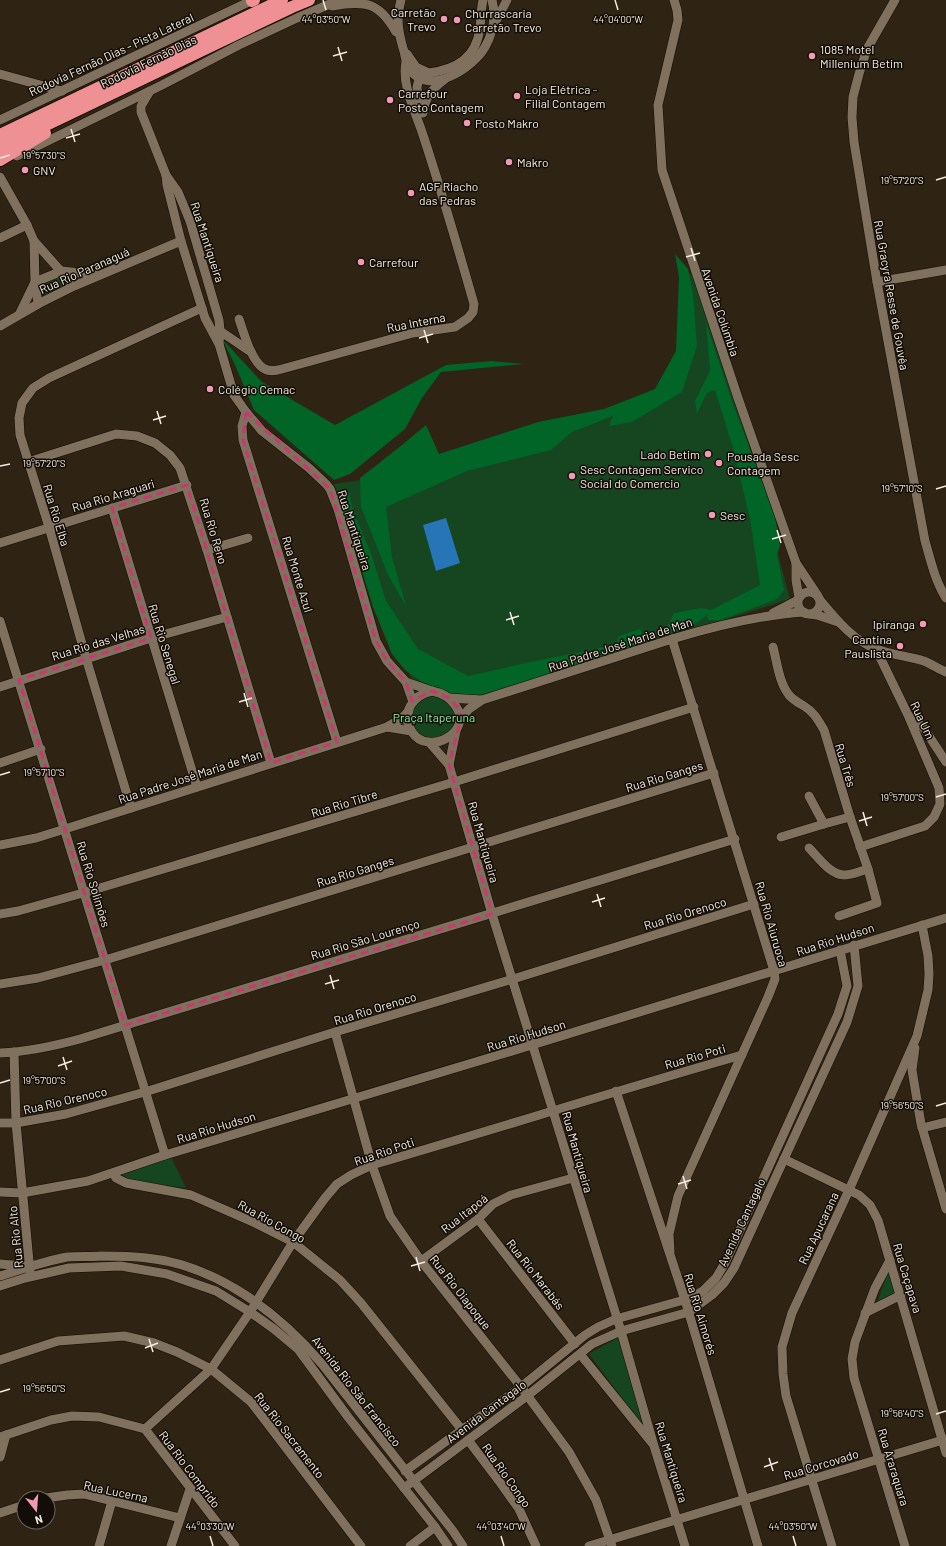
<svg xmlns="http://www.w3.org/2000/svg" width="946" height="1546" viewBox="0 0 946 1546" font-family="Barlow,sans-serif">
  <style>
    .green { fill: #154620 }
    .forest { fill: #006526 }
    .water { fill: #2774b7 }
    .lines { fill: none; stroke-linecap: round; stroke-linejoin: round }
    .minor-casing { stroke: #160c01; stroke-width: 10 }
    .highway-casing { stroke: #160c01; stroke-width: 14 }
    .minor { stroke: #7f715e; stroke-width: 9 }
    .highway { stroke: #ef9194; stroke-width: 12 }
    .marked { fill: none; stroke: #ca386f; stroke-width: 3; stroke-dasharray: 8 5; stroke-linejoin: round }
    .ticks { fill: none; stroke: #f4ece2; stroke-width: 1.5 }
    .poi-dot { fill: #f19ab4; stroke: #130d07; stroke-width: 1.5 }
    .labels { text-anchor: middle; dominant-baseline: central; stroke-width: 3; stroke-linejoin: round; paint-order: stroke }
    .poi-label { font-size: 12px; fill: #f4ece2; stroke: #130d07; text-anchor: start }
    .street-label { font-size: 12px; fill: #f4ece2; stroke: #130d07 }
    .park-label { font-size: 12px; fill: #8bf79e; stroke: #130d07 }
    .ticks-label { font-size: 10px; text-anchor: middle; fill: #f4ece2; stroke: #130d07; stroke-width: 3; stroke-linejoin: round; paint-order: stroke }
  </style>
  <rect width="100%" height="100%" fill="#2f2313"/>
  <g class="green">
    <path d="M702 270 790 599 484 696 412 680 334 484 439 468 647 401 689 344 685 276Z"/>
    <path d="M61 274 68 286 46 297 38 285Z"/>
    <circle cx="434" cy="717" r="22"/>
    <path d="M170 1155 186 1188 131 1181 120 1173Z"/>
    <path d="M888 1272 896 1295 877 1303Z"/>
    <path d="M619 1337 645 1425 643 1426 589 1354Z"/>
  </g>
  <g class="forest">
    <path d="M675 254 688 269 693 294 697 346 682 392 632 422 609 426 613 416 572 432 551 450 467 471 386 507 392 557 406 606 388 575 361 507 360 478 402 445 426 425 439 454 538 422 604 409 655 389 676 351 679 277Z"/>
    <path d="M706 323 733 404 775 516 780 546 777 555 784 590 777 599 721 620H708L707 615 698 622 669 634 667 627 674 613 701 608 711 610 760 585 750 519 733 448 715 390 707 393 697 413 695 401 710 371Z"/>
    <path d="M222 339 262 382 335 425 446 365 491 361 523 364 441 372 422 398 405 429 350 474 334 480 254 410 235 365Z"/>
    <path d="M349 493 353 510 372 556 386 601 418 649 468 676 540 660 596 649 616 643 619 636 640 629 649 644 477 696H452L424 683 405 670 392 654 373 607 340 499Z"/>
  </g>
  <path class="water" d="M446 518 460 563 436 571 423 525Z"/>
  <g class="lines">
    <defs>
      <g id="minor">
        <path d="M401 0C396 17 398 31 403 48 406 56 405 64 411 71 430 96 473 68 485 47 493 33 496 16 492 0"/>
        <path d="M674 0 677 10 678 20 658 105 662 170 738 398 796 563 818 596"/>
        <path d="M895 0 867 49 859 74 853 97 852 117 854 142 877 282 925 541C931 561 935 581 946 598"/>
        <path d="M332 6C365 0 379 2 396 32"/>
        <path d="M495 23 507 0"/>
        <path d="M407 54 416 67 429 73C457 69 476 58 480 28 481 19 481 9 483 0"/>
        <path d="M0 74 62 91"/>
        <path d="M150 91 141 106V112L166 175 178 192 190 221 219 320 220 331 219 344"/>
        <path d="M419 113 417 87 419 79 423 76"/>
        <path d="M423 113C425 97 432 89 444 80"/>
        <path d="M0 120 253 0"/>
        <path d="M17 156 162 85 239 45 297 18 339 0"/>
        <path d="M166 175 167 185 181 241 205 318 219 344 234 395 246 412 262 431 309 468 326 484 330 489 338 509 376 641 387 661 406 682 432 691"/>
        <path d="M0 177 27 225 34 241 74 286"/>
        <path d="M0 238 27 225"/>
        <path d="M34 241 35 282 38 304"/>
        <path d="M877 282 946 270"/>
        <path d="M20 313 35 282 62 271 98 275"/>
        <path d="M239 319C244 333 251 360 263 368 269 372 275 371 282 369L413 333 455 327 468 318 473 312 474 304C458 248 442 193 424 138 417 114 401 87 406 62"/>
        <path d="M0 326 38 304 74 286 181 241"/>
        <path d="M216 331H220L251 352"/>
        <path d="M246 412 242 426 243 440 337 742"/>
        <path d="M28 462 116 434 137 436 155 443 170 455 180 468 207 550 271 763"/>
        <path d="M112 508 197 787"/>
        <path d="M0 543 187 485"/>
        <path d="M207 550 248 538"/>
        <path d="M796 563V580L799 598"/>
        <circle cx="809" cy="603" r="11"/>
        <path d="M819 599C835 618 852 640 876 649 891 655 909 656 924 661 931 664 939 669 946 672"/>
        <path d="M773 613 798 600"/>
        <path d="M810 614 817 615 838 622"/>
        <path d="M0 621 165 1155"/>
        <path d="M773 647C777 662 779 683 789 695 793 700 799 703 804 706 814 712 818 720 824 730L850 817 868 869 877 903 839 916"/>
        <path d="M406 682 413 702"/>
        <path d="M0 687 151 638 227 617"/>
        <path d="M432 691C442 693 450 697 455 705 475 732 428 757 412 732 400 713 413 695 432 691Z"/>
        <path d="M449 698 482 700"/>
        <path d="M909 716 923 727 946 762"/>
        <path d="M461 718 469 709 482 700 672 639C715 626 759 615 804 612"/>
        <path d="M387 727 411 731"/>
        <path d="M429 742 449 765 454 782 492 914 621 1331 654 1446 685 1546"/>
        <path d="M0 763 41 749"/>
        <path d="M449 765 456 731"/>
        <path d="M809 796 824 824 850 817"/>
        <path d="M131 808 86 658 49 527 20 435 19 418 22 403 33 388 49 378 202 308"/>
        <path d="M781 837 824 824"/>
        <path d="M0 845 36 838 65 829 387 727 401 719 409 711"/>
        <path d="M860 847 925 826 934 817 940 804 939 788 908 715 876 649"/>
        <path d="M809 848C818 857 830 875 844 875 852 875 860 871 868 869"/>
        <path d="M0 914 18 911 83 893 454 782 694 707"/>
        <path d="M0 984 38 978 105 960 714 773"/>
        <path d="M335 1032 372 1165 390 1216 421 1261 521 1387 569 1452 596 1500 612 1546"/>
        <path d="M915 1048 912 1070 921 1124 946 1209"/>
        <path d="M14 1052 16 1123 30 1272"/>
        <path d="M0 1053C28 1052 54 1046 80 1039L735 839"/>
        <path d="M616 1091 685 1300 758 1546"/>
        <path d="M0 1123H16L66 1114 145 1092 335 1032 513 979 754 904"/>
        <path d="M922 1128 946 1122"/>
        <path d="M784 1159 859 1195 870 1205 878 1220 946 1453"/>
        <path d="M113 1173 116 1178 126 1183 191 1195 255 1223 293 1242 340 1280 361 1303 462 1430"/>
        <path d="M0 1192 22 1193 88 1181 165 1155 532 1045 946 918"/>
        <path d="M478 1219 575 1344"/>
        <path d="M670 1252 669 1234 678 1196 768 997 775 979 774 971 672 639"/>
        <path d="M890 1260 875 1288 855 1342 852 1359 854 1378 905 1546"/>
        <path d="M421 1261 478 1219 493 1204 511 1195 573 1178"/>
        <path d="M0 1264 24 1266"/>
        <path d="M0 1276C22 1269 45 1261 67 1257 78 1256 90 1257 101 1256 116 1256 131 1256 147 1258 216 1265 278 1312 322 1364L453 1531 463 1546"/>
        <path d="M0 1286 25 1278 69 1268 121 1266 167 1274 216 1291 250 1312 274 1329 298 1349 348 1417 435 1527 448 1546"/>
        <path d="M865 1313 901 1295"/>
        <path d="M580 1354 652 1443"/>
        <path d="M0 1360 58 1341 124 1336 154 1343 177 1352 211 1369 251 1402 361 1546"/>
        <path d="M145 1429 211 1369 250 1312 293 1242 325 1198 337 1184 351 1175 372 1165C496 1129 618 1090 742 1055"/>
        <path d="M0 1437 51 1420 72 1416 99 1417 145 1429 235 1546"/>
        <path d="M468 1440 499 1481 519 1509 536 1546"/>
        <path d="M0 1457 6 1435"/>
        <path d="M405 1471 521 1387 585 1335 598 1327 616 1319 691 1298 703 1291 716 1278 725 1263 838 1014 847 986 840 950"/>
        <path d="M404 1488 527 1396 592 1344 621 1331 689 1312 712 1295 724 1283 734 1268 847 1022 858 986 854 945"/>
        <path d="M46 1498 67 1495 84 1494 180 1518"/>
        <path d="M0 1513 24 1505"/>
        <path d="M99 1546 112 1501"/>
        <path d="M171 1546 190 1489"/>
        <path d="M410 1546 435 1527"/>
        <path d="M589 1546 946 1439"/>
        <path d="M832 1546 786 1396 783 1374 782 1347 792 1313 849 1190 917 1036 928 990 929 974 928 956 922 925"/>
      </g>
      <g id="highway">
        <path d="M252 1 254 0"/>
        <path d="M0 135 282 0"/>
        <path d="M0 147 292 7 309 0"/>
        <path d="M0 160 45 133"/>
      </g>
    </defs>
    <use href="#minor" class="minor-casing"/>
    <use href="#highway" class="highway-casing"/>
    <use href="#minor" class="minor"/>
    <use href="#highway" class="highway"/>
  </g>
  <path class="marked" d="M246 412 330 489 376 641 387 661 406 682 412 701 432 691 449 698 458 708 461 718 449 765 492 914 125 1025 19 680 151 638 112 508 187 485 271 763 337 742 243 440Z"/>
  <path class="ticks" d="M323 0 326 10M615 0 618 10M338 47 342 61M333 56 347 52M71 129 75 142M66 138 80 134M0 158 10 155M936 180 946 177M691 248 695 261M686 257 700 253M424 330 428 343M419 338 433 334M157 411 161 424M153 420 166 416M0 466 10 464M936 489 946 486M777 530 781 543M772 539 786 535M510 612 514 625M506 620 519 616M244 693 248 707M239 702 252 698M0 775 10 772M936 797 946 794M863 812 867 826M859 821 872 817M597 894 601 907M592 902 605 898M330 975 334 989M325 984 339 980M63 1057 67 1070M58 1066 72 1061M0 1083 10 1080M936 1106 946 1103M683 1176 687 1189M678 1184 691 1180M416 1257 420 1271M411 1266 425 1262M149 1339 153 1352M145 1348 158 1343M0 1392 10 1389M936 1414 946 1411M769 1458 773 1471M764 1467 778 1462M210 1536 213 1546M501 1536 504 1546M793 1536 796 1546"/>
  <g class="poi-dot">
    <circle cx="444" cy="19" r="4"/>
    <circle cx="457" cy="20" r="4"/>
    <circle cx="812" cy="56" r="4"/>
    <circle cx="517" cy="96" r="4"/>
    <circle cx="390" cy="100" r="4"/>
    <circle cx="467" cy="123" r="4"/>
    <circle cx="509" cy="162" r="4"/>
    <circle cx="25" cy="170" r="4"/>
    <circle cx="411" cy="193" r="4"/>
    <circle cx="361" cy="262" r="4"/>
    <circle cx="210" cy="389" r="4"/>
    <circle cx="708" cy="454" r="4"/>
    <circle cx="719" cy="463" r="4"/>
    <circle cx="572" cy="476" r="4"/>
    <circle cx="712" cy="515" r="4"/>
    <circle cx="923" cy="624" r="4"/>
    <circle cx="900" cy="646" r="4"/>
  </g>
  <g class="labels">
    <g class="poi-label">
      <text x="436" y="12" text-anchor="end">Carretão<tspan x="436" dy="14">Trevo</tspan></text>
      <text x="465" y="13">Churrascaria<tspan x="465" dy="14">Carretão Trevo</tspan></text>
      <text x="820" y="49">1085 Motel<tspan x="820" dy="14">Millenium Betim</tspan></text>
      <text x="525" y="89">Loja Elétrica -<tspan x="525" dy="14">Filial Contagem</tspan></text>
      <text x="398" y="93">Carrefour<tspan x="398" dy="14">Posto Contagem</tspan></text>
      <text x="475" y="123">Posto Makro</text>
      <text x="517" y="162">Makro</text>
      <text x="33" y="170">GNV</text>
      <text x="419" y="186">AGF Riacho<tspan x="419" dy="14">das Pedras</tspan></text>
      <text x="369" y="262">Carrefour</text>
      <text x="218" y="389">Colégio Cemac</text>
      <text x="700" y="454" text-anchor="end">Lado Betim</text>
      <text x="727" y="456">Pousada Sesc<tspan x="727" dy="14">Contagem</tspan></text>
      <text x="580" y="469">Sesc Contagem Servico<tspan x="580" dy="14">Social do Comercio</tspan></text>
      <text x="720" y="515">Sesc</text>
      <text x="915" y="624" text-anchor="end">Ipiranga</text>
      <text x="892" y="639" text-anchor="end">Cantina<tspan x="892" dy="14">Pauslista</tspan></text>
    </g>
    <g class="street-label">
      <text transform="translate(111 54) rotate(-25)">Rodovia Fernão Dias - Pista Lateral</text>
      <text transform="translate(148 61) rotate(-26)">Rodovia Fernão Dias</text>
      <text transform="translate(208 242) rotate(72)">Rua Mantiqueira</text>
      <text transform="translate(84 270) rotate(-24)">Rua Rio Paranaguá</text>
      <text transform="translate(892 295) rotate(80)">Rua Gracyra Resse de Gouvêa</text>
      <text transform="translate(721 312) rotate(71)">Avenida Colúmbia</text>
      <text transform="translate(416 322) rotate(-11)">Rua Interna</text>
      <text transform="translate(113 495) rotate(-17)">Rua Rio Araguari</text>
      <text transform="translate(57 515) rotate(73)">Rua Rio Elba</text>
      <text transform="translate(355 530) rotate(72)">Rua Mantiqueira</text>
      <text transform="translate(214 531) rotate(73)">Rua Rio Reno</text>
      <text transform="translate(298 574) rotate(73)">Rua Monte Azul</text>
      <text transform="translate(98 642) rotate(-17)">Rua Rio das Velhas</text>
      <text transform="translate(165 644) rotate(73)">Rua Rio Senegal</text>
      <text transform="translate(620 644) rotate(-18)">Rua Padre José Maria de Man</text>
      <text transform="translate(923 720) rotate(65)">Rua Um</text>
      <text transform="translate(846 765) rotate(73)">Rua Três</text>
      <text transform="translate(190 776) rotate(-18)">Rua Padre José Maria de Man</text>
      <text transform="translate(664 776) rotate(-17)">Rua Rio Ganges</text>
      <text transform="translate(344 803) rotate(-17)">Rua Rio Tibre</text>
      <text transform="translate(484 842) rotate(74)">Rua Mantiqueira</text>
      <text transform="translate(355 871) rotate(-17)">Rua Rio Ganges</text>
      <text transform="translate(94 884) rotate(73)">Rua Rio Solimões</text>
      <text transform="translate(685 913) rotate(-17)">Rua Rio Orenoco</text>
      <text transform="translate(772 924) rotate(74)">Rua Rio Aiuruoca</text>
      <text transform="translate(365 939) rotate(-17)">Rua Rio São Lourenço</text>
      <text transform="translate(835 939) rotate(-18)">Rua Rio Hudson</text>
      <text transform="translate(375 1008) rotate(-17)">Rua Rio Orenoco</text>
      <text transform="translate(526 1035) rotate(-17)">Rua Rio Hudson</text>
      <text transform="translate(695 1056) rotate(-16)">Rua Rio Poti</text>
      <text transform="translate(65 1100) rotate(-13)">Rua Rio Orenoco</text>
      <text transform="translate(216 1127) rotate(-17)">Rua Rio Hudson</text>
      <text transform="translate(384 1151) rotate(-19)">Rua Rio Poti</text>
      <text transform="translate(578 1152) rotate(74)">Rua Mantiqueira</text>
      <text transform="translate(464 1213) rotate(-38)">Rua Itapoá</text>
      <text transform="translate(272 1221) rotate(29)">Rua Rio Congo</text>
      <text transform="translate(741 1222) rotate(-65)">Avenida Cantagalo</text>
      <text transform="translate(818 1228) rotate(-65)">Rua Apucarana</text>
      <text transform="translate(15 1237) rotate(-96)">Rua Rio Alto</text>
      <text transform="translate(536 1274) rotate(52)">Rua Rio Marabás</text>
      <text transform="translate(908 1278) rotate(73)">Rua Caçapava</text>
      <text transform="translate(461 1292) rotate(52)">Rua Rio Oiapoque</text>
      <text transform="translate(701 1314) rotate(73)">Rua Rio Aimorés</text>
      <text transform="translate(357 1391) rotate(52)">Avenida Rio São Francisco</text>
      <text transform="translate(486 1411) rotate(-37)">Avenida Cantagalo</text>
      <text transform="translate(290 1435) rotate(52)">Rua Rio Sacramento</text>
      <text transform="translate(672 1462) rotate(73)">Rua Mantiqueira</text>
      <text transform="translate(821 1464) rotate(-17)">Rua Corcovado</text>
      <text transform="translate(894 1467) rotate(73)">Rua Araraquara</text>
      <text transform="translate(190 1469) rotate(53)">Rua Rio Comprido</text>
      <text transform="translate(507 1475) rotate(55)">Rua Rio Congo</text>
      <text transform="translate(116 1491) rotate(12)">Rua Lucerna</text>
    </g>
    <g class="park-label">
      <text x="434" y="717">Praça Itaperuna</text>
    </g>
  </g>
  <g class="ticks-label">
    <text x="326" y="23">44°03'50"W</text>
    <text x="618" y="23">44°04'00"W</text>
    <text x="44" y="159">19°57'30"S</text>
    <text x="902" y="184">19°57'20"S</text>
    <text x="44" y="467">19°57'20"S</text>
    <text x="902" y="492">19°57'10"S</text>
    <text x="44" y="776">19°57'10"S</text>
    <text x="902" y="801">19°57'00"S</text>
    <text x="44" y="1084">19°57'00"S</text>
    <text x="902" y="1109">19°56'50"S</text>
    <text x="44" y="1392">19°56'50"S</text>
    <text x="902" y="1417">19°56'40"S</text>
    <text x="210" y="1530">44°03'30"W</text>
    <text x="501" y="1530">44°03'40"W</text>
    <text x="793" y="1530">44°03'50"W</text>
  </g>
  <g transform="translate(36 1510) rotate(163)"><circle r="19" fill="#130d07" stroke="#6d665f"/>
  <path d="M0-3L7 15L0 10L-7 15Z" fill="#f19ab4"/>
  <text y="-6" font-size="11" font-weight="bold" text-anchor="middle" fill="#f4ece2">N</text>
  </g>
</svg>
